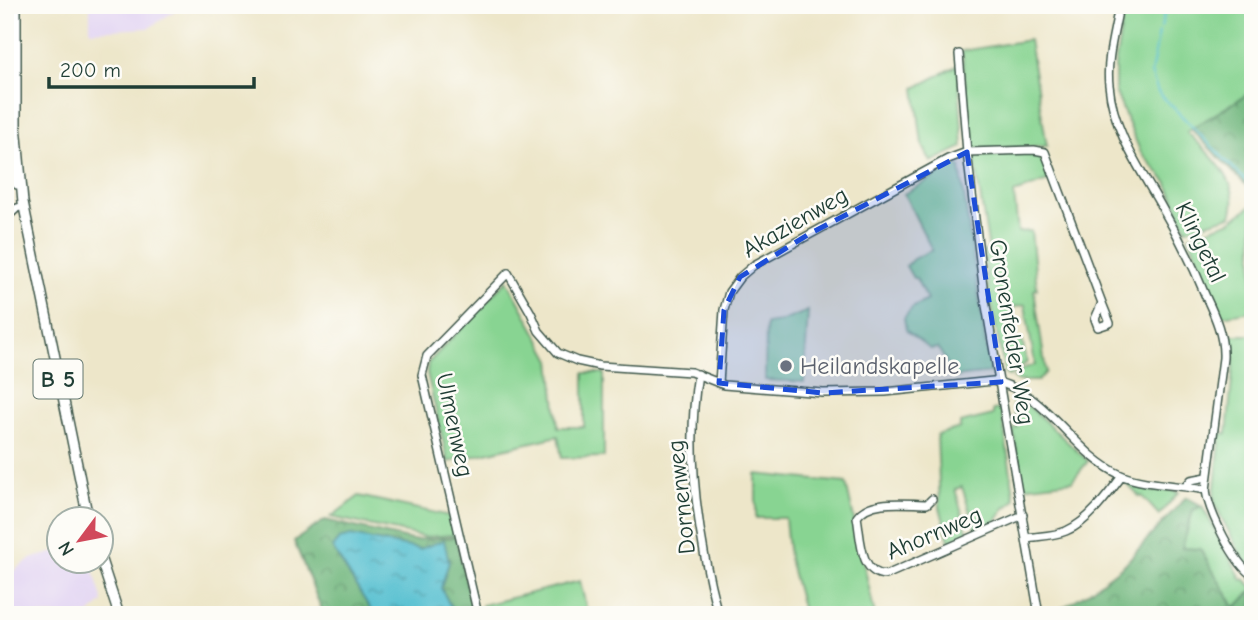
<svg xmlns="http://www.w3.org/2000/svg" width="1258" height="620" viewBox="0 0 1258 620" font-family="'Comic Neue',sans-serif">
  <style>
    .built { fill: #e2d4f3 }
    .green { fill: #88d492; stroke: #548863; stroke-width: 2 }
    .forest { fill: url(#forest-crowns); stroke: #467a58; stroke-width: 2 }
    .water { fill: url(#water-ripples); stroke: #3a7e82; stroke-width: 2 }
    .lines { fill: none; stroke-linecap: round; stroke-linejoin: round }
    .stream { stroke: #54bfd0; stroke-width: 2 }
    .minor-casing { stroke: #3e564a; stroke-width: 10 }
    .major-casing { stroke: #3e564a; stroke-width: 12 }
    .minor { stroke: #fff; stroke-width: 7 }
    .major { stroke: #fff; stroke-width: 9 }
    .marked { fill: #1d4ed8; fill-opacity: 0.2; stroke: #1d4ed8; stroke-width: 5; stroke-dasharray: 14 9; stroke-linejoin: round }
    .worship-dot { fill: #6b7280; stroke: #fdfcf7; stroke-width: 2.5 }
    .labels { text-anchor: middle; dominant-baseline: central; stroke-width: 5; stroke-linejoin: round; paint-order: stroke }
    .shield { fill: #fdfcf7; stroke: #62766e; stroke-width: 2 }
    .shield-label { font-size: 23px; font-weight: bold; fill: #1f3d34 }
    .street-label { font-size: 24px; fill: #1f3d34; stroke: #fdfcf7 }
    .worship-label { font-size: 24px; fill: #5b616d; stroke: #fdfcf7; text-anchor: start }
  </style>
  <defs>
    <pattern id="forest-crowns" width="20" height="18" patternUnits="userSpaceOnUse" patternTransform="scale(1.75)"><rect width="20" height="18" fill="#6eb67c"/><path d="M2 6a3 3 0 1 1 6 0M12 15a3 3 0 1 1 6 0" fill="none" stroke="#5a9566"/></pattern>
    <pattern id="water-ripples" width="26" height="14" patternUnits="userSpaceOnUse" patternTransform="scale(1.75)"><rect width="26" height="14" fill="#54bfd0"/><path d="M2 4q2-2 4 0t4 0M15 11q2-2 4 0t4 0" fill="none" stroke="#459caa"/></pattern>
  </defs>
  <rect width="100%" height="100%" fill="#fdfcf7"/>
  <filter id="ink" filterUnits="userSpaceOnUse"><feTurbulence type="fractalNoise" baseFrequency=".0143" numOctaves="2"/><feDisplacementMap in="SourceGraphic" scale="14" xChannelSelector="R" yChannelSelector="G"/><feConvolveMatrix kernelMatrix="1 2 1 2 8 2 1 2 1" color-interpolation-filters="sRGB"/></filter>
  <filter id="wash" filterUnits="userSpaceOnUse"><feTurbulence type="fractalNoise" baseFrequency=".00686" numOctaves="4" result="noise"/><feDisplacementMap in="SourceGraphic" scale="28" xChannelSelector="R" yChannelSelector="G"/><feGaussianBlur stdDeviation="1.57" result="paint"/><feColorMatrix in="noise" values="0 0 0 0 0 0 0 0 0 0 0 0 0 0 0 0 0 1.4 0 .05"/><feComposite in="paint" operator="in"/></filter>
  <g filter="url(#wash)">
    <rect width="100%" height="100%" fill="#ede6c9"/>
    <g class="built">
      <path d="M90 5H184L149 28 90 31Z"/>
      <path d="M59 551 60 560 91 561 103 602 88 615H5V577L30 559Z"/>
    </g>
    <g class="green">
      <path d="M1125 5H1252L1253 91 1187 132C1209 154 1243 181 1231 216L1186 229 1167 182 1141 153 1115 91V65Z"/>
      <path d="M1029 40 1047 146 972 149 962 51Z"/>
      <path d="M958 65 963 147 931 162 922 144 915 88Z"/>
      <path d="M1029 153 1044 162 1051 180 1014 193 1018 232 1031 231 1037 289 1034 290 1046 372 1038 381H1018L1013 378C1019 370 1025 367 1035 365L1025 305 1010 308 1015 340H1022L1027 362 1009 376 1005 374 990 297 983 251 989 250 974 156Z"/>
      <path d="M956 165 960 167 990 373 955 377 938 348 930 349 906 330 904 318 912 308 927 300 916 278H913L906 266 913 259 932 250 904 194Z"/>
      <path d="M1253 204V311L1221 316 1189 236 1231 221Z"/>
      <path d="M507 280 551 360 558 427H584V373H604V457L562 458 558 436 448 462 427 373 428 363Z"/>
      <path d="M808 311 804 382 765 380 766 324 780 322Z"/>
      <path d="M1231 335H1253V569L1242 557 1215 505 1214 496 1221 433 1227 434 1234 358Z"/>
      <path d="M1017 395 1088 461 1072 481 1023 487 1013 429 1017 428 1013 406V397Z"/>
      <path d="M1001 409 1015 500 1005 508 996 521 976 531 962 487 955 489 968 534 949 541 940 507 937 435 960 428V423L993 415V410Z"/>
      <path d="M756 474 846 483 875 615H804L789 559 785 518H756Z"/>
      <path d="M1127 481 1145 485 1151 491 1155 492 1159 488 1179 492 1159 515 1142 496 1140 497 1126 483Z"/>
      <path d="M359 496 450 516 454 535 425 537 331 517Z"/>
      <path d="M1202 506 1242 580 1244 579 1253 587V590L1235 608 1200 550 1182 548 1193 510Z"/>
      <path d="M580 581 588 615H484L482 605Z"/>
    </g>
    <g class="forest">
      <path d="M1253 91V192L1191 129Z"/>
      <path d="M1186 497 1202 506 1193 510 1182 548 1200 549 1235 608 1253 590V615H1097V612L1057 611 1087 593 1124 565Z"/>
      <path d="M325 520 412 540 456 537 473 615H455L441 588 449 562C416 548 376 537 339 539L332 547 374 615H324L294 541Z"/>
    </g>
    <path class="water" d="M351 536 420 549 444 540 449 562 441 588 455 615H374L332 547 339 539Z"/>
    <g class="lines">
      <g class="stream">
        <path d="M1161 27 1167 5"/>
        <path d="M1159 32 1151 73 1158 92 1253 188"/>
      </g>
    </g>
  </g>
  <g filter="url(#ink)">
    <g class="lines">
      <defs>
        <g id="minor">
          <path d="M1119 5C1115 31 1106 59 1109 85 1113 131 1139 167 1161 206 1178 235 1193 265 1206 297 1215 316 1224 336 1223 358L1206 490C1209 513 1234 563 1253 576"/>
          <path d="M959 54 967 152 984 294 1039 615"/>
          <path d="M5 219 17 208 24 206"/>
          <path d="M698 374C685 453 698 538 718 615"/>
          <path d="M719 383 724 310 729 292 740 277 754 265 948 159 967 152 1034 150 1045 152 1102 303 1095 319 1098 327 1110 323 1102 303"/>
          <path d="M1186 486 1191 480 1207 477"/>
          <path d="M932 499 927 504C906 504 870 498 857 517 861 537 859 574 886 575L1023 515"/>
          <path d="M1027 538C1039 536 1054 536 1066 531 1088 522 1108 495 1122 476"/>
          <path d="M478 615 422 375 427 356 508 273 531 313 539 331 558 353 577 361 600 366 691 372 724 385 823 393 885 392 993 381C1048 392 1072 453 1121 475 1142 485 1182 485 1206 490"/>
        </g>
        <g id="major">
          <path d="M16 5V125L23 202 88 518"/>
          <path d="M11 132V156L17 184"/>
          <path d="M101 560 119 615"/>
        </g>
      </defs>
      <use href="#minor" class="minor-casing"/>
      <use href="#major" class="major-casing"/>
      <use href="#minor" class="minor"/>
      <use href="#major" class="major"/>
    </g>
  </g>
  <path class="marked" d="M967 152 1001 382 823 393 719 383 724 310 740 277 809 234Z"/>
  <circle class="worship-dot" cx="786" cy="366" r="7"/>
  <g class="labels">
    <rect class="shield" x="33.5" y="359.5" width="49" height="39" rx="5"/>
    <g class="shield-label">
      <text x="58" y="379">B 5</text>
    </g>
    <g class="street-label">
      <text transform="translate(795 222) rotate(-30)">Akazienweg</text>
      <text transform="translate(1201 242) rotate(64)">Klingetal</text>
      <text transform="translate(1012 332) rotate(81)">Gronenfelder Weg</text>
      <text transform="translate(455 425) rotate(78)">Ulmenweg</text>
      <text transform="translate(681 497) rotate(-96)">Dornenweg</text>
      <text transform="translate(934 533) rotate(-23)">Ahornweg</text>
    </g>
    <g class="worship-label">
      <text x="800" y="366">Heilandskapelle</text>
    </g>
  </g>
  <rect width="1258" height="620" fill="none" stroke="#fdfcf7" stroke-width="28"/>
  <g transform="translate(80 540) rotate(238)"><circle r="33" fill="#fdfcf7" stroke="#a4b0a9" stroke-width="2"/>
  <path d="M0-5L12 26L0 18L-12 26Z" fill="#d1495b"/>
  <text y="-10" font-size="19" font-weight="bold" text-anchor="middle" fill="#1f3d34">N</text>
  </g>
  <path d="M49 77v10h205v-10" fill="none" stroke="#1f3d34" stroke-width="3.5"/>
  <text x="60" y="77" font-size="21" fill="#1f3d34" stroke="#fdfcf7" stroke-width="5" paint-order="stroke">200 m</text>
</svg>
